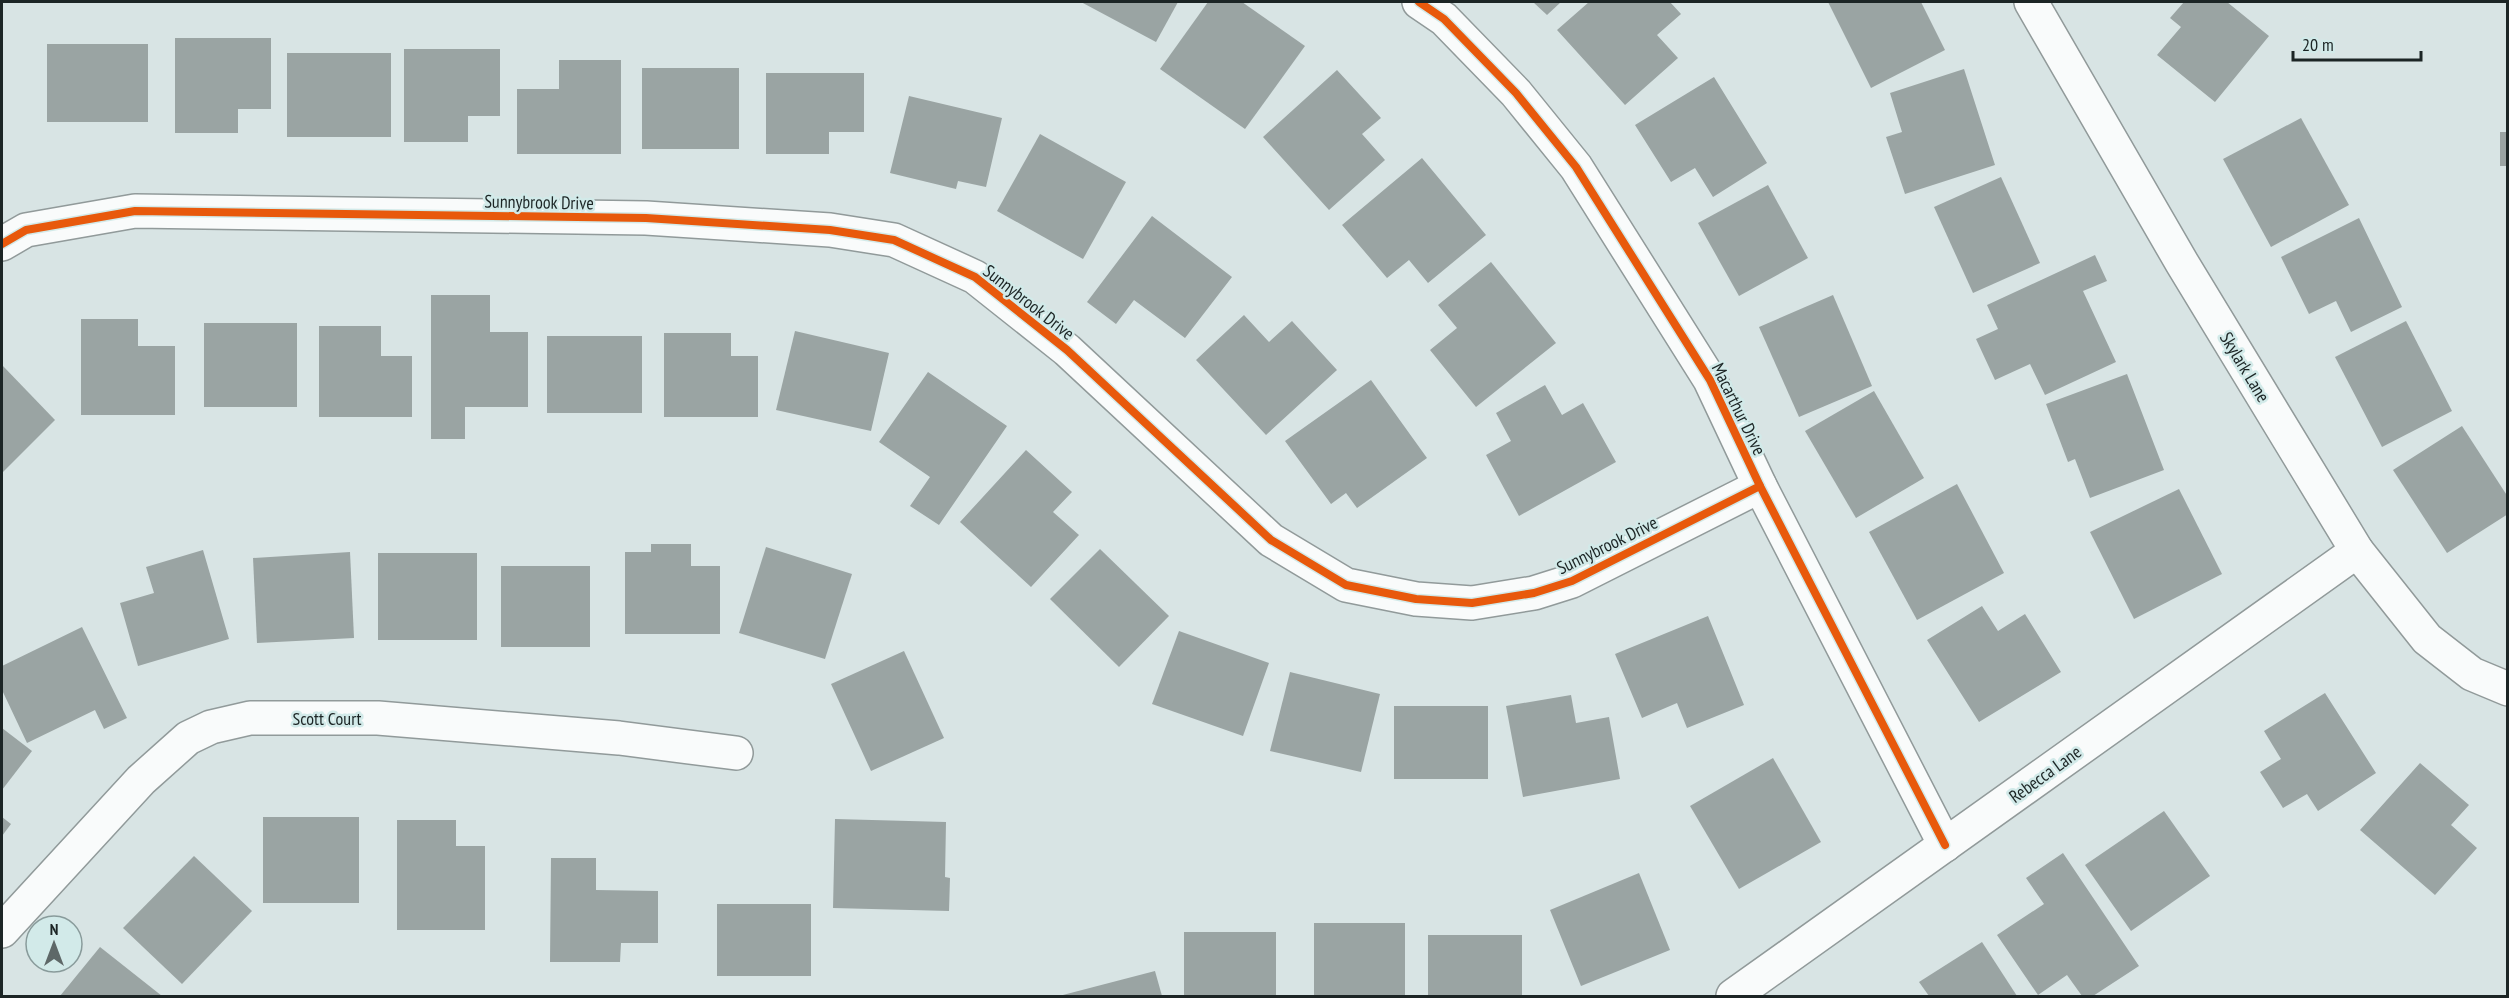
<svg xmlns="http://www.w3.org/2000/svg" width="2509" height="998" viewBox="0 0 2509 998" font-family="'PT Sans Narrow',sans-serif">
  <style>
    .building { fill: #9aa4a3 }
    .lines { fill: none; stroke-linecap: round; stroke-linejoin: round }
    .street-casing { stroke: #919a9a; stroke-width: 36 }
    .street { stroke: #f9fbfb; stroke-width: 33 }
    .cycleway-casing { stroke: #d2eae9; stroke-width: 11 }
    .cycleway { stroke: #e8590c; stroke-width: 8 }
    .labels { text-anchor: middle; dominant-baseline: central; stroke-width: 5; stroke-linejoin: round; paint-order: stroke }
    .street-label { font-size: 18px; fill: #1c2525; stroke: #d2eae9 }
  </style>
  <rect width="100%" height="100%" fill="#d8e4e4"/>
  <g class="building">
    <path d="M1081 2H1178L1156 42Z"/>
    <path d="M1208 2H1242L1305 46 1245 129 1160 69Z"/>
    <path d="M1533 2H1561L1547 15Z"/>
    <path d="M1589 2H1670L1681 14 1657 35 1678 58 1625 105 1557 30Z"/>
    <path d="M1828 2H1921L1945 50 1871 88Z"/>
    <path d="M2184 2H2227L2269 36 2215 102 2157 55 2181 27 2170 18Z"/>
    <path d="M175 38H271V109H238V133H175Z"/>
    <rect x="47" y="44" width="101" height="78"/>
    <path d="M404 49H500V116H468V142H404Z"/>
    <rect x="287" y="53" width="104" height="84"/>
    <path d="M559 60H621V154H517V89H559Z"/>
    <rect x="642" y="68" width="97" height="81"/>
    <path d="M1964 69 1995 165 1905 194 1886 137 1902 132 1890 93Z"/>
    <path d="M1337 70 1381 118 1362 134 1385 160 1329 210 1263 137Z"/>
    <path d="M766 73H864V132H829V154H766Z"/>
    <path d="M1714 77 1767 163 1713 197 1695 168 1671 182 1635 125Z"/>
    <path d="M909 96 1002 118 986 187 958 181 956 189 890 173Z"/>
    <path d="M2301 118 2349 205 2271 247 2223 159Z"/>
    <rect x="2500" y="132" width="8" height="34"/>
    <path d="M1040 134 1126 182 1083 259 997 211Z"/>
    <path d="M1422 158 1486 235 1428 283 1409 260 1387 278 1342 225Z"/>
    <path d="M2001 177 2040 263 1973 293 1934 207Z"/>
    <path d="M1768 185 1808 258 1739 296 1698 223Z"/>
    <path d="M1152 216 1232 277 1185 338 1134 300 1116 324 1087 302Z"/>
    <path d="M2359 218 2402 307 2351 332 2336 301 2309 314 2281 257Z"/>
    <path d="M2095 255 2107 281 2083 291 2116 362 2045 395 2030 364 1995 380 1976 339 1998 329 1987 305Z"/>
    <path d="M1491 262 1556 343 1476 407 1430 350 1457 328 1438 305Z"/>
    <path d="M431 295H490V332H528V407H465V439H431Z"/>
    <path d="M1833 295 1872 386 1799 417 1759 327Z"/>
    <path d="M1244 315 1269 342 1292 321 1337 370 1266 435 1196 360Z"/>
    <path d="M81 319H138V346H175V415H81Z"/>
    <path d="M2406 321 2452 411 2382 447 2335 357Z"/>
    <rect x="204" y="323" width="93" height="84"/>
    <path d="M319 326H381V356H412V417H319Z"/>
    <path d="M795 331 889 353 871 431 776 410Z"/>
    <path d="M664 333H731V356H758V417H664Z"/>
    <rect x="547" y="336" width="95" height="77"/>
    <path d="M2 365 55 420 2 473Z"/>
    <path d="M928 372 1007 426 939 525 910 506 930 477 879 442Z"/>
    <path d="M2127 374 2164 470 2090 498 2075 459 2068 462 2046 404Z"/>
    <path d="M1371 380 1427 458 1357 508 1346 493 1331 504 1285 441Z"/>
    <path d="M1545 385 1562 415 1583 403 1616 462 1519 516 1486 455 1511 441 1496 413Z"/>
    <path d="M1874 391 1924 478 1856 518 1805 431Z"/>
    <path d="M2462 426 2508 497V514L2447 553 2393 470Z"/>
    <path d="M1026 450 1072 492 1053 512 1079 535 1031 587 960 522Z"/>
    <path d="M1957 484 2004 573 1917 620 1869 532Z"/>
    <path d="M2179 489 2222 574 2134 619 2090 532Z"/>
    <path d="M651 544H691V566H720V634H625V552H651Z"/>
    <path d="M766 547 852 574 825 659 739 633Z"/>
    <path d="M1100 549 1169 616 1119 667 1050 599Z"/>
    <path d="M203 550 229 639 138 666 120 603 154 593 146 567Z"/>
    <path d="M350 552 354 638 257 643 253 558Z"/>
    <rect x="378" y="553" width="99" height="87"/>
    <rect x="501" y="566" width="89" height="81"/>
    <path d="M1982 606 1998 631 2025 614 2061 672 1979 722 1927 640Z"/>
    <path d="M1708 616 1744 705 1687 728 1677 703 1642 718 1615 654Z"/>
    <path d="M82 627 127 718 104 729 95 710 27 743 2 690V666Z"/>
    <path d="M1179 631 1269 663 1243 736 1152 704Z"/>
    <path d="M904 651 944 738 871 771 831 684Z"/>
    <path d="M1290 672 1380 694 1361 772 1270 751Z"/>
    <path d="M2325 693 2376 773 2318 811 2307 794 2283 808 2260 772 2281 759 2264 731Z"/>
    <path d="M1571 695 1576 723 1609 717 1620 779 1523 797 1506 706Z"/>
    <rect x="1394" y="706" width="94" height="73"/>
    <path d="M2 728 32 751 2 790Z"/>
    <path d="M1773 758 1821 842 1739 889 1690 806Z"/>
    <path d="M2420 763 2469 805 2451 825 2477 848 2435 895 2360 830Z"/>
    <path d="M2164 811 2210 876 2131 931 2085 865Z"/>
    <path d="M2 817 11 824 2 836Z"/>
    <rect x="263" y="817" width="96" height="86"/>
    <path d="M835 819 946 822 945 877 950 878 949 911 833 908Z"/>
    <path d="M397 820H456V846H485V930H397Z"/>
    <path d="M2063 853 2139 966 2093 996H2082L2067 975 2038 995 1997 935 2044 904 2026 878Z"/>
    <path d="M194 856 252 911 182 984 123 928Z"/>
    <path d="M551 858H596V890L658 891V943H621L620 962H550Z"/>
    <path d="M1639 873 1670 950 1581 986 1550 910Z"/>
    <rect x="717" y="904" width="94" height="72"/>
    <rect x="1314" y="923" width="91" height="73"/>
    <rect x="1184" y="932" width="92" height="64"/>
    <rect x="1428" y="935" width="94" height="61"/>
    <path d="M1982 942 2017 996H1929L1919 982Z"/>
    <path d="M100 947 162 996H60Z"/>
    <path d="M1155 971 1162 996H1059Z"/>
  </g>
  <g class="lines">
    <defs>
      <g id="street">
        <path d="M1419 2 1444 19 1516 93 1576 167 1710 380 1760 486 1945 845"/>
        <path d="M2031 2 2182 263 2357 551 2427 639 2472 674 2508 689"/>
        <path d="M2 244 26 230 135 211 646 218 830 230 894 240 975 277 1067 350 1271 540 1346 585 1416 599 1472 603 1534 593 1572 581 1760 486"/>
        <path d="M2 931 141 780 188 738 211 727 250 718H378L619 738 736 753"/>
        <path d="M1733 996 2357 551"/>
      </g>
    </defs>
    <use href="#street" class="street-casing"/>
    <use href="#street" class="street"/>
    <defs>
      <g id="cycleway">
        <path d="M1419 2 1444 19 1516 93 1576 167 1710 380 1760 486 1945 845"/>
        <path d="M2 244 26 230 135 211 646 218 830 230 894 240 975 277 1067 350 1271 540 1346 585 1416 599 1472 603 1534 593 1572 581 1760 486"/>
      </g>
    </defs>
    <use href="#cycleway" class="cycleway-casing"/>
    <use href="#cycleway" class="cycleway"/>
  </g>
  <g class="labels">
    <g class="street-label">
      <text transform="translate(539 202) rotate(1)">Sunnybrook Drive</text>
      <text transform="translate(1029 302) rotate(38)">Sunnybrook Drive</text>
      <text transform="translate(2245 367) rotate(59)">Skylark Lane</text>
      <text transform="translate(1739 409) rotate(64)">Macarthur Drive</text>
      <text transform="translate(1607 545) rotate(-26)">Sunnybrook Drive</text>
      <text x="327" y="718">Scott Court</text>
      <text transform="translate(2045 774) rotate(-36)">Rebecca Lane</text>
    </g>
  </g>
  <rect width="2509" height="998" fill="none" stroke="#1c2525" stroke-width="6"/>
  <g transform="translate(54 944)"><circle r="28" fill="#d2eae9" stroke="#899b9b" stroke-width="1.5"/>
  <path d="M0-4.5L10 22L0 15L-10 22Z" fill="#5e6868"/>
  <text y="-9" font-size="16" font-weight="bold" text-anchor="middle" fill="#1c2525">N</text>
  </g>
  <path d="M2293 51v9h128v-9" fill="none" stroke="#1c2525" stroke-width="3"/>
  <text x="2302" y="51" font-size="18" fill="#1c2525" stroke="#d2eae9" stroke-width="4.5" paint-order="stroke">20 m</text>
</svg>
